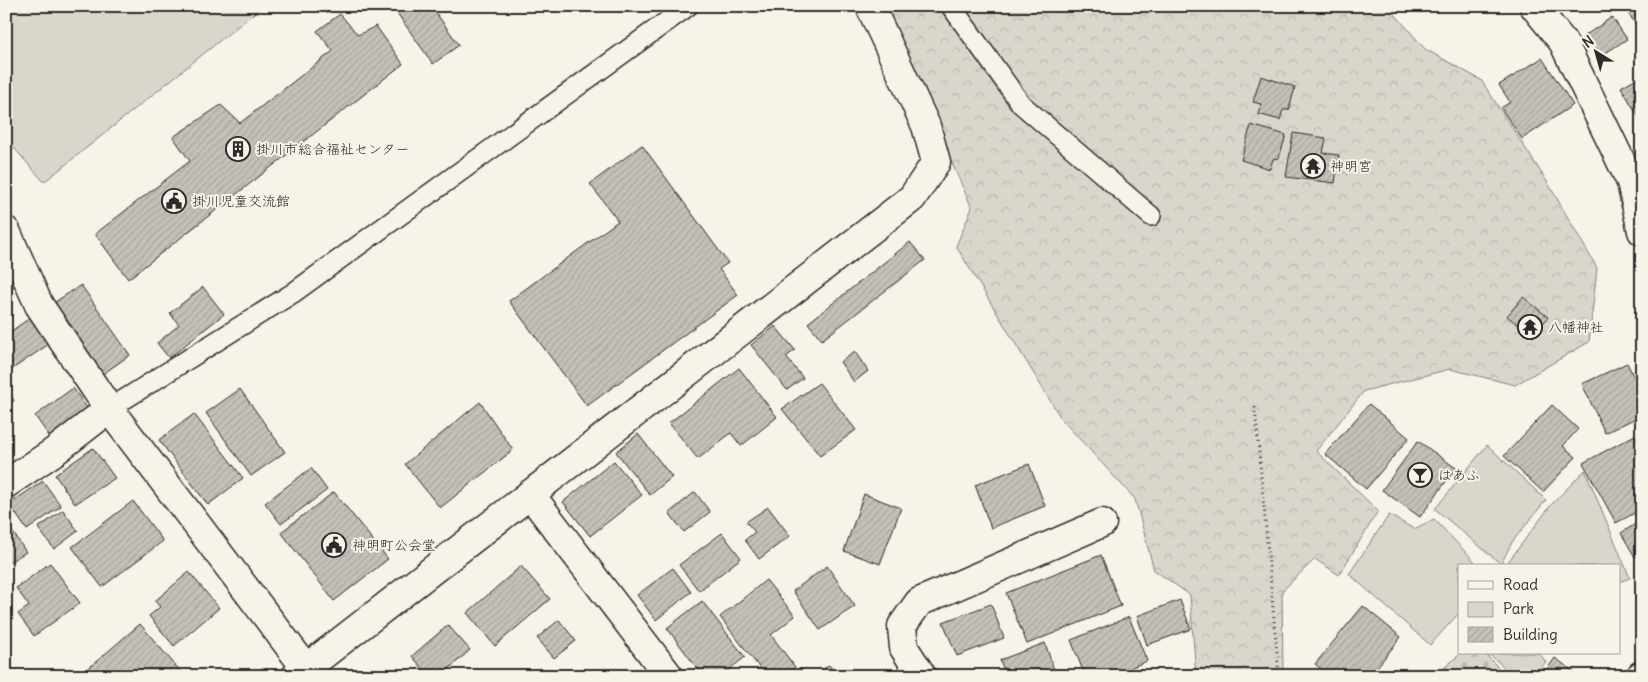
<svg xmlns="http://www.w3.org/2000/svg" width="1648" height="682" viewBox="0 0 1648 682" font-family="Delius,'Klee One',sans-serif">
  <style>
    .green { fill: #dad6cc; stroke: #82807c }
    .forest { fill: url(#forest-crowns); stroke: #82807c }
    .cemetery { fill: url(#cemetery-stones); stroke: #82807c }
    .building { fill: url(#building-hatch); stroke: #2b2b2b }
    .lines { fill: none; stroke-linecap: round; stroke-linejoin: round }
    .service-casing { stroke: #2b2b2b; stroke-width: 22 }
    .minor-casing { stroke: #2b2b2b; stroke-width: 31 }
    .path { stroke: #2b2b2b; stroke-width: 3; stroke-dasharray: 1 4; stroke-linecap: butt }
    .service { stroke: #f7f3e8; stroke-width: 19 }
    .minor { stroke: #f7f3e8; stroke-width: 28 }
    .labels { text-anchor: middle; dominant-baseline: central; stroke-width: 4; stroke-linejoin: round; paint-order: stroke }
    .poi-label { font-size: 14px; fill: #2b2b2b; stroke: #f7f3e8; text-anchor: start }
  </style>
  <defs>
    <pattern id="forest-crowns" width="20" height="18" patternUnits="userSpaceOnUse" patternTransform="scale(1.25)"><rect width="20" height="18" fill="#dad6cc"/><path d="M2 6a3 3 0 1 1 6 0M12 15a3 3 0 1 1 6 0" fill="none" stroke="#bbb8af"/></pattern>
    <pattern id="cemetery-stones" width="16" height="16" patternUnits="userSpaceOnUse" patternTransform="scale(1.25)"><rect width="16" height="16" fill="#dad6cc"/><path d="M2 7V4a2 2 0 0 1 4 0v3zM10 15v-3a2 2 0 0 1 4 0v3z" fill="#bbb8af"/></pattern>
    <pattern id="building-hatch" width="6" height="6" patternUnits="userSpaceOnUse" patternTransform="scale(1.25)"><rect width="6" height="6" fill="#c4c1b9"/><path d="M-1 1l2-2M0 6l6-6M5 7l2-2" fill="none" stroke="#a9a69f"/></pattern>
  </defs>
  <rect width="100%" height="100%" fill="#f7f3e8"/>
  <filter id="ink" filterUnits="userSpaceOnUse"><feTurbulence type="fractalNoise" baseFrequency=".02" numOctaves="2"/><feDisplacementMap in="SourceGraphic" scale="10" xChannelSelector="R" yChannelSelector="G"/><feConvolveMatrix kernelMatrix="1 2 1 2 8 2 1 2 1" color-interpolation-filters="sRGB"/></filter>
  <g filter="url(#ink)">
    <g class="green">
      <path d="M6 6H263L44 182 6 139Z"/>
      <path d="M1487 445 1546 500 1512 542 1501 564 1435 509Z"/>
      <path d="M1585 470 1630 578 1619 582V566H1505L1551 505Z"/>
      <path d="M1389 515 1414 529 1434 519 1479 566H1459V613L1430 645 1349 574Z"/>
      <path d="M1488 653H1539L1546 662 1534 676H1514Z"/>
    </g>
    <path class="forest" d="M882 6H1388L1425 49 1481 80 1548 183 1597 268 1589 342 1515 385 1450 369 1364 391 1316 451 1378 511 1339 575 1315 559 1282 591 1283 676H1196L1190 595 1154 570 1135 499 1062 420 956 246 972 208Z"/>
    <path class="cemetery" d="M1461 653H1484L1507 676H1435Z"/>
    <g class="building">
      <path d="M392 6H431L459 45 433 64Z"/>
      <path d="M1623 6H1642V33Z"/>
      <path d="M340 14 358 35 376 26 403 64 128 279 95 234 190 161 173 137 221 105 240 123 333 51 317 31Z"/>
      <path d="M1612 17 1627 39 1601 56 1586 35Z"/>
      <path d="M1542 58 1573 105 1522 139 1501 108 1510 102 1499 85Z"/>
      <path d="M1642 75V119H1640L1621 87Z"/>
      <path d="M1261 76 1295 87 1289 110H1283L1280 120 1258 114 1261 104 1253 102Z"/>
      <path d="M1251 125 1286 135 1279 158 1273 159 1270 169 1241 160Z"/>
      <path d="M1293 133 1326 138 1323 153 1339 155 1335 183 1286 177Z"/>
      <path d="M642 145 728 263 719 269 738 295 587 406 509 301 618 221 590 184Z"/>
      <path d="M910 242 925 260 822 340 808 323Z"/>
      <path d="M6 246 25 281 6 291Z"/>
      <path d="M81 285 130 355 97 378 49 306Z"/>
      <path d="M203 287 224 314 169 358 157 343 179 325 170 313Z"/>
      <path d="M1523 297 1548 317 1533 337 1507 316Z"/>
      <path d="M31 317 49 344 8 372 6 369V335Z"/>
      <path d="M775 326 795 350 786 357 803 378 787 390 751 345Z"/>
      <path d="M855 352 868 371 854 382 840 362Z"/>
      <path d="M1627 363 1642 393V415L1605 433 1582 384Z"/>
      <path d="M739 368 777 417 741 446 731 433 698 459 669 423Z"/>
      <path d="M819 383 856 430 820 456 782 409Z"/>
      <path d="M6 386 14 401 7 404 6 415Z"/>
      <path d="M73 388 92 415 54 443 35 416Z"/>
      <path d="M240 389 285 452 251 476 206 413Z"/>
      <path d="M480 402 513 450 440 508 405 464Z"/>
      <path d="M1369 404 1409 438 1366 489 1325 454Z"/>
      <path d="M1552 405 1578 429 1563 446 1576 457 1543 492 1504 456Z"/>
      <path d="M194 414 243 478 208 505 159 440Z"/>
      <path d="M638 434 672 477 650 495 616 452Z"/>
      <path d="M1635 435 1642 448V509L1616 523 1583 463Z"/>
      <path d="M1418 441 1456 468 1420 517 1382 490Z"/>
      <path d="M93 448 115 478 75 504 55 475Z"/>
      <path d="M614 461 642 495 590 536 563 502Z"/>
      <path d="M1029 464 1045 506 991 528 975 485Z"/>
      <path d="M311 468 327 490 281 524 265 503Z"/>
      <path d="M43 481 61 506 27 530 9 504Z"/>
      <path d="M334 492 388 559 334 601 281 532Z"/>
      <path d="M695 492 710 512 684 532 669 513Z"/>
      <path d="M864 494 901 508 880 564 844 551Z"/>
      <path d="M133 501 163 541 102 587 72 547Z"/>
      <path d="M768 507 790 536 759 559 745 540 755 532 746 522Z"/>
      <path d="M63 510 78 531 54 549 38 528Z"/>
      <path d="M1642 520V553L1635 557 1621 533Z"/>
      <path d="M10 528 26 552 6 564V531Z"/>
      <path d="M722 533 741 558 699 591 679 565Z"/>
      <path d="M1101 555 1121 606 1027 644 1006 593Z"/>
      <path d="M50 563 80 603 34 636 18 614 29 606 16 588Z"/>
      <path d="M521 566 550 599 495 646 467 613Z"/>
      <path d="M827 566 855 606 820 630 793 591Z"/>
      <path d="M673 568 691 592 656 620 637 595Z"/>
      <path d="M189 572 219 608 174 646 149 616 160 607 155 601Z"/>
      <path d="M766 580 795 616 771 635 795 667 785 676H766L720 617Z"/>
      <path d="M1180 600 1191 629 1147 645 1137 616Z"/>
      <path d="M702 601 745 657 721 676H703L667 628Z"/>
      <path d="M991 604 1004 638 957 656 943 622Z"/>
      <path d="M1363 606 1401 637 1370 676H1330L1315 664Z"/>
      <path d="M1129 617 1147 661 1110 676H1085L1071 640Z"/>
      <path d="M559 620 576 641 554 658 537 638Z"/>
      <path d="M140 624 181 672 176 676H88L84 672Z"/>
      <path d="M448 625 470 650 441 676H429L412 656Z"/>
      <path d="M1045 643 1056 676H1006L1000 660Z"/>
      <path d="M1555 658 1580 676H1542Z"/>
      <path d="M829 665 837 676H814Z"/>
    </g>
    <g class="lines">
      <defs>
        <g id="service">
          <path d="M951 6 1021 104 1151 216"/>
          <path d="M109 409 293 293 688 6"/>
          <path d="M1635 676 1638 672"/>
        </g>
        <g id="minor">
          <path d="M1534 6 1563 42 1631 182 1642 231"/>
          <path d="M6 231 39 305 109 409"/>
          <path d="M6 484 55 451 109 409 305 667"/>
          <path d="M530 494 669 676"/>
          <path d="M296 676 912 198 936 162 926 126 870 6"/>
          <path d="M922 676 904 648 902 626 919 602 1102 523"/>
        </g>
      </defs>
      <use href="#service" class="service-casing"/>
      <use href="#minor" class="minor-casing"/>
      <path class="path" d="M1255 407 1279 676"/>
      <use href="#service" class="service"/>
      <use href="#minor" class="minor"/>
    </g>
  </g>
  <defs>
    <symbol id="building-ring" viewBox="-11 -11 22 22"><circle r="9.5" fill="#f7f3e8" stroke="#2b2b2b" stroke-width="1.5"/><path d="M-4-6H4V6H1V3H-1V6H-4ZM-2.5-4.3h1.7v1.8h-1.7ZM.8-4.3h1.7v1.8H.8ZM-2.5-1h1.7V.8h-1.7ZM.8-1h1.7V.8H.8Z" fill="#2b2b2b"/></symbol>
    <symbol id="temple-ring" viewBox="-11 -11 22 22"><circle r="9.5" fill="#f7f3e8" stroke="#2b2b2b" stroke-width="1.5"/><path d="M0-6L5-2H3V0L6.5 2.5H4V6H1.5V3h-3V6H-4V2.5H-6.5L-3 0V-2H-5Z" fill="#2b2b2b"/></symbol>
    <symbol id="civic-ring" viewBox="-11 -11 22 22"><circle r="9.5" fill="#f7f3e8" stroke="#2b2b2b" stroke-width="1.5"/><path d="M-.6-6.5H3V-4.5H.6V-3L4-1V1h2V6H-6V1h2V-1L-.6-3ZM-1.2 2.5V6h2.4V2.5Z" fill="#2b2b2b"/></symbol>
    <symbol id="bar-ring" viewBox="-11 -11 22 22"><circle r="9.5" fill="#f7f3e8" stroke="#2b2b2b" stroke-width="1.5"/><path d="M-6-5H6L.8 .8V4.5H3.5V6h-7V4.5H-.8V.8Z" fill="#2b2b2b"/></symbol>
  </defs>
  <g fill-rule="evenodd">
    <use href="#building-ring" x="224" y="135" width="28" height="28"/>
    <use href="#temple-ring" x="1299" y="152" width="28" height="28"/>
    <use href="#civic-ring" x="160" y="187" width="28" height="28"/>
    <use href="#temple-ring" x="1516" y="313" width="28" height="28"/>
    <use href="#bar-ring" x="1406" y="461" width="28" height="28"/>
    <use href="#civic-ring" x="320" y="531" width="28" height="28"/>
  </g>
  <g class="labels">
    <g class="poi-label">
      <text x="256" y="149">掛川市総合福祉センター</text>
      <text x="1330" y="166">神明宮</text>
      <text x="192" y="201">掛川児童交流館</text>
      <text x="1548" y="327">八幡神社</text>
      <text x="1438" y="475">はあふ</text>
      <text x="352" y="545">神明町公会堂</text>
    </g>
  </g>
  <rect width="1648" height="682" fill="none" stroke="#f7f3e8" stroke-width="25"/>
  <rect x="12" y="12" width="1623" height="657" fill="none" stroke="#2b2b2b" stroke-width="2" filter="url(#ink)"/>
  <rect x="1458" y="564" width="162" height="90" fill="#f7f3e8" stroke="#a5a39c"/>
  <rect x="1468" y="581" width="25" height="8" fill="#f7f3e8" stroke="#a5a39c"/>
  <text x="1503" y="590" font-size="15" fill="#2b2b2b">Road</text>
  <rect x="1468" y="602" width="25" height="15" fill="#dad6cc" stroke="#a5a39c"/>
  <text x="1503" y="614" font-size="15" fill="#2b2b2b">Park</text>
  <rect x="1468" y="627" width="25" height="15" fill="url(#building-hatch)" stroke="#a5a39c"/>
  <text x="1503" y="640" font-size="15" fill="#2b2b2b">Building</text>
  <g transform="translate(1596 52) rotate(323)" stroke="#f7f3e8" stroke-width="4" paint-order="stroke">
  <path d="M0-4L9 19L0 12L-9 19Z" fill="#2b2b2b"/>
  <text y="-8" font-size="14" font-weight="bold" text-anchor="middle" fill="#2b2b2b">N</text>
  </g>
</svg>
